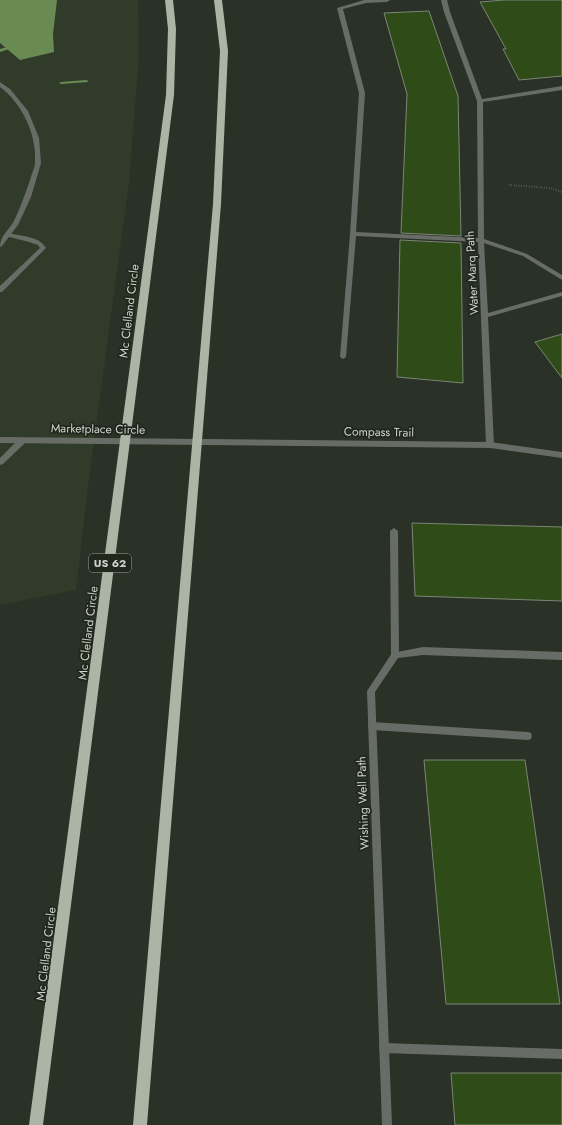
<svg xmlns="http://www.w3.org/2000/svg" width="562" height="1125" viewBox="0 0 562 1125" font-family="Jost,sans-serif">
  <style>
    .built { fill: #303b2a }
    .water { fill: #6a8a54 }
    .lines { fill: none; stroke-linecap: round; stroke-linejoin: round }
    .stream { fill: #6a8a54; fill-rule: evenodd }
    .building { fill: #2f4c18; stroke: #7c8577 }
    .path { stroke: #777d74; stroke-width: 2; stroke-dasharray: 0.5 2; stroke-linecap: butt }
    .service { fill: #686c66; fill-rule: evenodd }
    .minor { fill: #686c66; fill-rule: evenodd }
    .trunk { fill: #acb4a6; fill-rule: evenodd }
    .labels { text-anchor: middle; dominant-baseline: central; stroke-width: 3.5; stroke-linejoin: round; paint-order: stroke }
    .shield { fill: #21271c; stroke: #9a9f97; stroke-width: 1 }
    .shield-label { font-size: 11px; font-weight: bold; fill: #ced3cc }
    .street-label { font-size: 12px; fill: #ced3cc; stroke: #21271c }
  </style>
  <rect width="100%" height="100%" fill="#2a3126"/>
  <path class="built" d="M0 0H138L139 58 129 183 89 478 76 590 0 605Z"/>
  <path class="water" d="M0 0H57L53 34 54 52 20 60 0 43Z"/>
  <g class="lines">
    <g class="stream">
      <path d="M14 45H16V47L0 52V49Z"/>
      <path d="M86 80 88 81V82L61 84 59 83 61 82Z"/>
    </g>
  </g>
  <g class="building">
    <path d="M504 0H562V76L519 80 503 49H506L480 2Z"/>
    <path d="M429 11 458 96 461 236 401 233 407 94 384 13Z"/>
    <path d="M400 240 461 243 463 383 397 377Z"/>
    <path d="M562 334V378L535 342Z"/>
    <path d="M412 523 562 527V601L415 596Z"/>
    <path d="M424 760H525L560 1004H446Z"/>
    <path d="M451 1073H562V1125H455Z"/>
  </g>
  <g class="lines">
    <path class="path" d="M509 185 550 188 562 192"/>
    <g class="service">
      <path d="M364 0H390L387 2 366 3 343 9 365 93 356 232 478 238 477 101 444 12 441 0H447L450 12 482 99 562 86V90L483 102 484 239 527 254 562 275V280L523 256 484 243 488 313 562 292V296L488 317 494 445 490 448 486 445 478 242 356 236 346 357 343 359 340 357 350 234 359 93 337 8Z"/>
      <path d="M8 233C20 236 40 236 46 248L2 292H0V286L40 248 38 245 29 242 6 236 5 235Z"/>
      <path d="M22 438 25 439 26 441 25 443 3 464 0 465V458L19 439Z"/>
      <path d="M394 528 398 531 399 655 398 657 395 659 392 657 391 655 390 531Z"/>
      <path d="M372 722 528 732 531 733 532 736 531 739 528 740 372 730 369 729 368 726 369 723Z"/>
      <path d="M384 1043 562 1049V1059L384 1053 380 1052 379 1048 380 1044Z"/>
    </g>
    <g class="minor">
      <path d="M0 82 10 89 28 111 39 138 41 163 31 197 18 225 2 246 0 247C0 236 9 230 14 221 21 206 26 192 31 177 32 173 35 167 35 162 37 135 22 103 0 87Z"/>
      <path d="M0 437 490 442 562 452V458L490 448 0 443Z"/>
      <path d="M423 647 562 652V660L423 655 398 658 375 692 392 1125H382L367 691 392 653Z"/>
    </g>
    <g class="trunk">
      <path d="M165 0H173L176 29 174 95 43 1125H29L166 95 168 29Z"/>
      <path d="M214 0H222L228 51 221 204 147 1125H133L213 204 220 51Z"/>
    </g>
  </g>
  <g class="labels">
    <rect class="shield" x="89" y="554" width="42" height="18" rx="3"/>
    <g class="shield-label">
      <text x="110" y="563">US 62</text>
    </g>
    <g class="street-label">
      <text transform="translate(472 273) rotate(-93)">Water Marq Path</text>
      <text transform="translate(129 311) rotate(-83)">Mc Clelland Circle</text>
      <text transform="translate(98 429) rotate(1)">Marketplace Circle</text>
      <text transform="translate(379 432) rotate(1)">Compass Trail</text>
      <text transform="translate(88 633) rotate(-83)">Mc Clelland Circle</text>
      <text transform="translate(363 803) rotate(-92)">Wishing Well Path</text>
      <text transform="translate(46 954) rotate(-83)">Mc Clelland Circle</text>
    </g>
  </g>
</svg>
